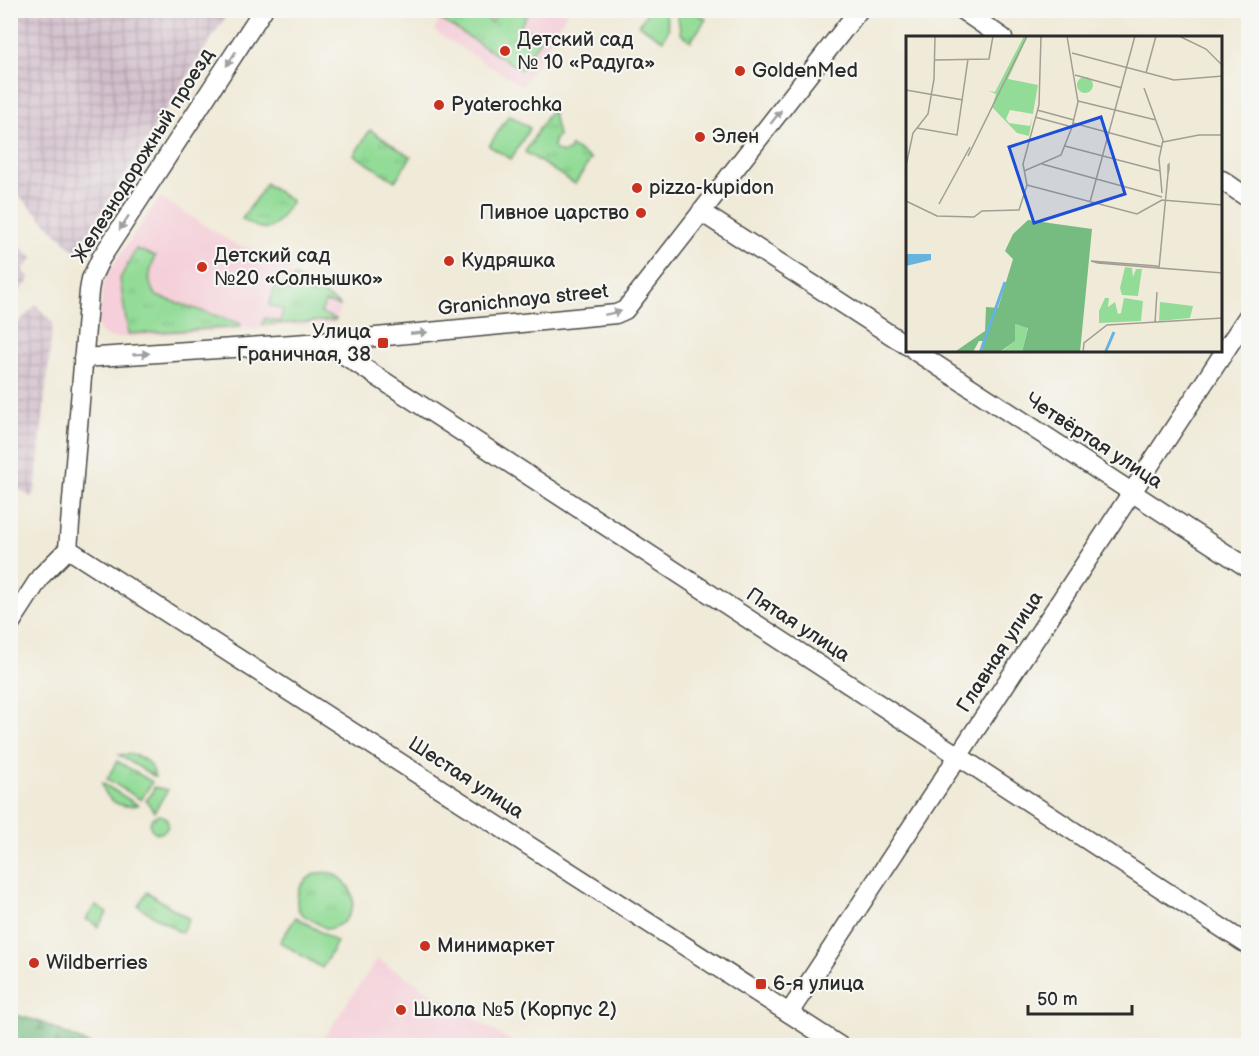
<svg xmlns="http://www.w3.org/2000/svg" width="1259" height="1056" viewBox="0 0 1259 1056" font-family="'Balsamiq Sans',sans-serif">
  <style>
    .built { fill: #f5cfd9 }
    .industrial { fill: url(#industrial-grid) }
    .green { fill: #93dc97; stroke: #5f8461; stroke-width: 1.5 }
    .forest { fill: url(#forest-firs); stroke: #507456; stroke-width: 1.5 }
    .park { fill: url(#park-tufts); stroke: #5f8461; stroke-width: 1.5 }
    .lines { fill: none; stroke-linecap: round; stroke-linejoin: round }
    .minor-casing { stroke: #494845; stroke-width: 21 }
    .minor { stroke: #fff; stroke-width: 18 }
    .oneway { fill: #a0a0a0 }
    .poi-dot { fill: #c8321e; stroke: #f6f6f2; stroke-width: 2 }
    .labels { text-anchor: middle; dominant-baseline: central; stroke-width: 4.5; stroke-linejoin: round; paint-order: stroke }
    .poi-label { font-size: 20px; fill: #2b2b2b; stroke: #f6f6f2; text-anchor: start }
    .street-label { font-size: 20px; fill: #2b2b2b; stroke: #f6f6f2 }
    .inset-river { fill: none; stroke: #66b3e0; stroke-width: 3 }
    .inset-road { fill: none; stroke: #a19e93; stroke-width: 1.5 }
    .view { fill: #1d4ed8; fill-opacity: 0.15; stroke: #1d4ed8; stroke-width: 3 }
    .inset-edge { fill: none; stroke: #2b2b2b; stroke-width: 3 }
  </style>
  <defs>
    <pattern id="industrial-grid" width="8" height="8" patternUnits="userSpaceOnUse" patternTransform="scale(1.5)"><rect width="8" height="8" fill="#d1bdcb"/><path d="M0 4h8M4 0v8" fill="none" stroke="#aa9aa5"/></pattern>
    <pattern id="forest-firs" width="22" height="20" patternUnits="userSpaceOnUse" patternTransform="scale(1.5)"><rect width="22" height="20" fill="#76bc80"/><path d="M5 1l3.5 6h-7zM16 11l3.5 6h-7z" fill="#619969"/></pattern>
    <pattern id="park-tufts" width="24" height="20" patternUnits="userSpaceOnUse" patternTransform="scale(1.5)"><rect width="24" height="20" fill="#93dc97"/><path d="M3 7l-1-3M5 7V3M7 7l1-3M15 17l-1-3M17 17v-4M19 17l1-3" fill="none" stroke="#7fbd82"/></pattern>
  </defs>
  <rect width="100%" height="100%" fill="#f6f6f2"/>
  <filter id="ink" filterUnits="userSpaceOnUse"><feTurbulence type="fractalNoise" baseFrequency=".0167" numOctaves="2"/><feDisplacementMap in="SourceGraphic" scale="12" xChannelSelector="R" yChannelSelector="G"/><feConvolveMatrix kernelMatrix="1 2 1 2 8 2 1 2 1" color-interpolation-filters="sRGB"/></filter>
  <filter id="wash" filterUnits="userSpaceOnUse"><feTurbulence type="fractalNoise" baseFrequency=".008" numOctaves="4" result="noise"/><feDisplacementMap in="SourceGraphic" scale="24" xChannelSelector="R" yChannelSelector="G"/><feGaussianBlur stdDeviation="1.35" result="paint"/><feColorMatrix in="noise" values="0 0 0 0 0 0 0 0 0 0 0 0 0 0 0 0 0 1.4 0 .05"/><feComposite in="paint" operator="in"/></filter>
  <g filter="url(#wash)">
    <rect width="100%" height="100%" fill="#f0ead8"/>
    <g class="built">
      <path d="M421 11H568L522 86 434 31 439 22Z"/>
      <path d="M160 197 236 245 274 255 293 268 289 273 341 306 335 323 113 338 105 335 100 331 98 324 104 283 107 274Z"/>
      <path d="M377 959 517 1045 318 1046Z"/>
    </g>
    <g class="industrial">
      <path d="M10 11H229L76 252 11 188Z"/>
      <path d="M10 237 33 258 22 270 29 277 27 283 11 300Z"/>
      <path d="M36 305 53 323 35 491 31 497 11 484 10 331Z"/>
    </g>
    <g class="green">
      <path d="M509 115 530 128 511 159 489 146Z"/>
      <path d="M296 917 337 942 322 968 280 942Z"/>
    </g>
    <path class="forest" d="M11 1014 38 1021 91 1045H11Z"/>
    <g class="park">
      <path d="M427 11H445L454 16 458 11H473L475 12 474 15 480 19 482 16 492 22 500 11H529L520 27 541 38 521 70Z"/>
      <path d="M648 11H665L669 29 663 40 639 25Z"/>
      <path d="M679 11H692L706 19 691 41 681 34 677 14Z"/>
      <path d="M552 108 558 136C553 140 552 144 555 150L563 153 569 151 571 146 591 159 575 184 525 152Z"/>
      <path d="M370 130 411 157 395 181 354 155Z"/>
      <path d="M266 184 292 201C275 225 272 239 242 219Z"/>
      <path d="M136 249 155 256C150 270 145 284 157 296L241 324 240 327 128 334 120 279Z"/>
      <path d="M294 276 340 305V306L325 302 321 313 336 319 335 320 262 325 265 318 280 322 283 310 269 305 275 286 290 291Z"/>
      <path d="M129 754C142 756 152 763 155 777L119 755Z"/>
      <path d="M117 761 152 782 141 800 107 779Z"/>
      <path d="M102 783 138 805C121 809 105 801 102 783Z"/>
      <path d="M154 787 168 790 154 812 146 800 151 795Z"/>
      <circle cx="159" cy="824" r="9"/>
      <path d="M317 873C322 873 328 872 332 873 337 875 341 878 344 881 361 900 352 924 327 929 319 924 308 919 301 913 297 909 297 905 297 899 298 886 306 878 317 873Z"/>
      <path d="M147 892 189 919 181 933 138 906Z"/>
      <path d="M95 905 107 913 98 927 86 919Z"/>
    </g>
  </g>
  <g filter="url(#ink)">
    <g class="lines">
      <defs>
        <g id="minor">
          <path d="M962 10 1003 38"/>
          <path d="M1222 180 1248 198"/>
          <path d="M701 212 908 346"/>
          <path d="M324 342 1248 945"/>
          <path d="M915 351 1248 568"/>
          <path d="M83 358 324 342 616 314 625 310 859 10"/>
          <path d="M68 549 840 1046"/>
          <path d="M68 549 89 291 91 279 101 258 263 10"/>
          <path d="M10 624 41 576 68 549"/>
          <path d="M789 1013 1248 316"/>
        </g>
      </defs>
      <use href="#minor" class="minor-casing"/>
      <use href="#minor" class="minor"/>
    </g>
    <defs><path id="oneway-solid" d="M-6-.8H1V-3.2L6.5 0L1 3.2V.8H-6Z" transform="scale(1.5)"/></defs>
    <g class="oneway">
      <use href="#oneway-solid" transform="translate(231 59) rotate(123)"/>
      <use href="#oneway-solid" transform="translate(776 117) rotate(-52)"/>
      <use href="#oneway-solid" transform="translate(124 223) rotate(123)"/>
      <use href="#oneway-solid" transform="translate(613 313) rotate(-12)"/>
      <use href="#oneway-solid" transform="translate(419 333) rotate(-5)"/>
      <use href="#oneway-solid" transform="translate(141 354) rotate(-4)"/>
    </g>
  </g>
  <g class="poi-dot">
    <circle cx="505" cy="51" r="6"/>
    <circle cx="740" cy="71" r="6"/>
    <circle cx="439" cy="105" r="6"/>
    <circle cx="700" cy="137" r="6"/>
    <circle cx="637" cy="188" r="6"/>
    <circle cx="641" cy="213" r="6"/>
    <circle cx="449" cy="261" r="6"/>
    <circle cx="202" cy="267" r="6"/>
    <rect x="377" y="337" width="12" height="12" rx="3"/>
    <circle cx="425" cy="946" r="6"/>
    <circle cx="34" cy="963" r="6"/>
    <rect x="755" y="978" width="12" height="12" rx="3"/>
    <circle cx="401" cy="1010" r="6"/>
  </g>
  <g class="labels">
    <g class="poi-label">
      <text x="517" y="40">Детский сад<tspan x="517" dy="23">№ 10 «Радуга»</tspan></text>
      <text x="752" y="71">GoldenMed</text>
      <text x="451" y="105">Pyaterochka</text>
      <text x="712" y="137">Элен</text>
      <text x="649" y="188">pizza-kupidon</text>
      <text x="629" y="213" text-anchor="end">Пивное царство</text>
      <text x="214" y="256">Детский сад<tspan x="214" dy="23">№20 «Солнышко»</tspan></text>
      <text x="461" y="261">Кудряшка</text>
      <text x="371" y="332" text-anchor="end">Улица<tspan x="371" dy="23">Граничная, 38</tspan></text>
      <text x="437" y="946">Минимаркет</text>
      <text x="46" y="963">Wildberries</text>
      <text x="773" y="984">6-я улица</text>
      <text x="413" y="1010">Школа №5 (Корпус 2)</text>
    </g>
    <g class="street-label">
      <text transform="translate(143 156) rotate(-58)">Железнодорожный проезд</text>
      <text transform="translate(523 300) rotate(-6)">Granichnaya street</text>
      <text transform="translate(1094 441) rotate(33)">Четвёртая улица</text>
      <text transform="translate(798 625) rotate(33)">Пятая улица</text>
      <text transform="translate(1000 652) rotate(-57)">Главная улица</text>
      <text transform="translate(466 778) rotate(33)">Шестая улица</text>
    </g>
  </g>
  <g transform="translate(906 36)">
    <rect width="316" height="316" fill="#f0ead8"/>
    <path d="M118 0H122L102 43 132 49 123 100 111 97 86 71 90 58 83 55 89 56ZM104 74 127 78 124 90 103 87 100 83ZM171 49a8 8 0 1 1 16 0a8 8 0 1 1-16 0ZM219 231 226 232 227 241 230 233H236L232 260 216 259 214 252ZM199 262H203L202 271 209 266 212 278 215 277 218 262 237 265 235 285 193 287V275ZM254 266 287 270 284 282 253 285ZM109 288 122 291 116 316 94 317 109 305Z" fill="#93dc97" fill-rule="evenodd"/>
    <path d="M122 184 186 193 174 316H116L122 292 109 288V305L94 316H74L78 305H73L67 316 47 317 79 295 80 271 92 272 107 223 99 215 107 198Z" fill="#76bc80"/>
    <path d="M0 218H25V224L0 230Z" fill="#66b3e0"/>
    <path class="inset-river" d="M74 317 99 246M199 317 208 296"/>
    <path class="inset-road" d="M273 0 300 13 317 30M166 17 268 44 317 40M29 24 83 23 87 0M240 37 250 0M169 39 216 52M238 52 257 104 253 123 256 157M0 54 57 64M172 65 250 84M131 74 168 84M129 81 166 91M167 87 256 111M11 92 51 99 62 23M257 106 293 99H317M159 110 254 135M62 120 121 0M136 128 256 161M263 128V133L262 138V129ZM0 130 7 97 22 78 28 43 29 0M118 135 155 119 166 91 172 66 161 0M262 138 253 232 317 237M121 149 231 178 256 164 317 169M121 149 117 128 133 69 135 0M0 165 31 180 68 181 76 175 113 174 121 149M184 166 229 0M33 168 64 111M185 225 251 230 253 232 192 227ZM249 287 251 256M177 317 178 307 201 289 317 282"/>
    <path class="view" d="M195 81 219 158 128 187 103 111Z"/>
    <rect width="316" height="316" class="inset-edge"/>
  </g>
  <rect width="1259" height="1056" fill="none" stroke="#f6f6f2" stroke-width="36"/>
  <path d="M1028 1005v9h104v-9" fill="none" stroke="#2b2b2b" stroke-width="3"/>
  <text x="1037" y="1005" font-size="18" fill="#2b2b2b" stroke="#f6f6f2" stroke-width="4.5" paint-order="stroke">50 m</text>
</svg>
